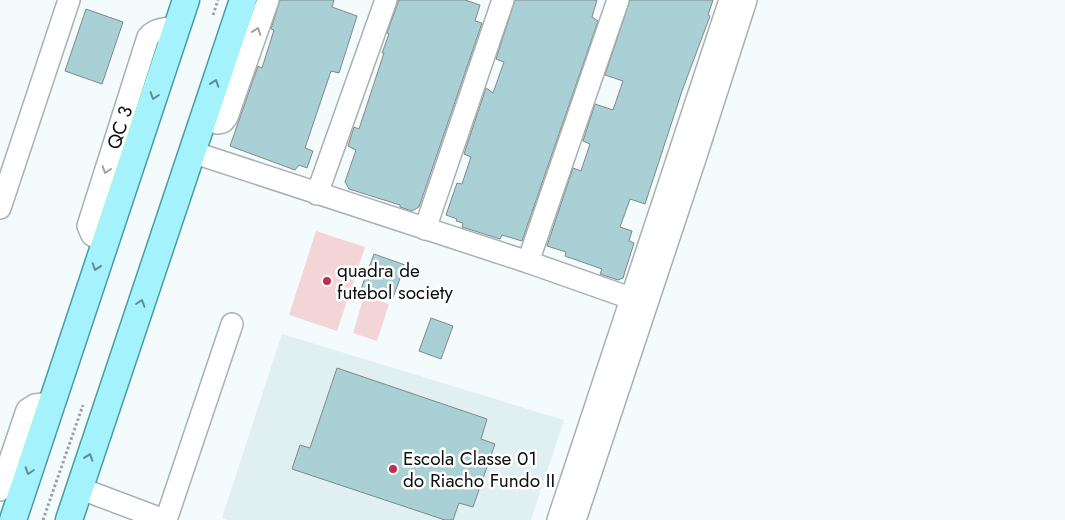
<svg xmlns="http://www.w3.org/2000/svg" width="1065" height="520" viewBox="0 0 1065 520" font-family="Jost,sans-serif">
  <style>
    .built { fill: #e0eff1 }
    .green { fill: #f3d5d7 }
    .building { fill: #a8d0d5; stroke: #828889 }
    .lines { fill: none; stroke-linecap: round; stroke-linejoin: round }
    .minor-casing { stroke: #aab0b1; stroke-width: 24 }
    .major-casing { stroke: #489ca6; stroke-width: 29 }
    .path { stroke: #9ca1a2; stroke-width: 3; stroke-dasharray: 2.5 2.5; stroke-linecap: butt }
    .minor { stroke: #fff; stroke-width: 21 }
    .major { stroke: #a4f2fb; stroke-width: 26 }
    .oneway { stroke: #9e9f9f }
    .oneway2 { stroke: #608b90 }
    .poi-dot { fill: #be2e4d; stroke: #fff; stroke-width: 2 }
    .labels { text-anchor: middle; dominant-baseline: central; stroke-width: 5; stroke-linejoin: round; paint-order: stroke }
    .street-label { font-size: 19px; fill: #0c0e0e; stroke: #fff }
    .poi-label { font-size: 19px; fill: #0c0e0e; stroke: #fff; text-anchor: start }
  </style>
  <rect width="100%" height="100%" fill="#f4fbfc"/>
  <path class="built" d="M282 334 564 420 531 520H228L222 518Z"/>
  <g class="green">
    <path d="M316 231 365 247 337 331 289 315Z"/>
    <path d="M364 296 389 304 377 341 353 333Z"/>
  </g>
  <g class="building">
    <path d="M280 0H334L332 7 357 16 339 73 331 71 305 148 313 151 307 168 299 165 295 170 230 146 258 66 262 68 274 30 271 29Z"/>
    <path d="M399 0H465L480 5 475 21 482 23 419 207 412 211 400 207V205L349 189 345 182 356 150 348 146 354 127 359 129 384 53H382L389 34 387 33Z"/>
    <path d="M515 0H597L592 17 598 21 522 241 502 235 500 239 462 227 463 223 456 221 457 219 446 215 457 183 462 184 471 157 464 154 486 88 493 93 504 62 496 59Z"/>
    <path d="M630 0H713L708 15 710 16 682 91 645 204 630 199 620 227 632 231 629 241 634 243 623 278 618 280 600 274 602 269 565 256 566 252 547 246 573 168 581 171 590 144 583 141 595 104 613 110 623 81 605 75Z"/>
    <path d="M86 9 123 22 102 84 65 71Z"/>
    <path d="M374 254 405 265 392 300 361 289Z"/>
    <path d="M431 318 453 326 441 359 419 351Z"/>
    <path d="M337 368 487 419 481 439 495 444 473 507 459 503 453 520H445L292 469 300 445 310 448Z"/>
  </g>
  <g class="lines">
    <defs>
      <g id="minor">
        <path d="M202 119 218 123 223 122 227 117 268 0"/>
        <path d="M192 152 528 262 633 299"/>
        <path d="M317 194 386 0"/>
        <path d="M0 208 69 0"/>
        <path d="M425 229 503 0"/>
        <path id="s1" d="M105 242 92 235 88 226 148 37C155 28 166 29 176 27"/>
        <path d="M528 262 618 0"/>
        <path d="M79 488 164 520"/>
        <path d="M0 490 27 410 35 405 51 403"/>
        <path d="M166 520 232 324"/>
        <path d="M558 520 730 0"/>
        <path d="M575 520 696 156 746 0"/>
      </g>
      <g id="major">
        <path d="M13 520 186 0"/>
        <path d="M69 520 243 0"/>
      </g>
    </defs>
    <use href="#minor" class="minor-casing"/>
    <use href="#major" class="major-casing"/>
    <g class="path">
      <path d="M213 15 218 0"/>
      <path d="M43 520 83 405"/>
    </g>
    <use href="#minor" class="minor"/>
    <use href="#major" class="major"/>
  </g>
  <defs><path id="oneway-chevron" d="M-2-3.5L2.5 0L-2 3.5" fill="none" stroke-width="1.6" stroke-linecap="round" stroke-linejoin="round" transform="scale(1.25)"/></defs>
  <g class="oneway">
    <use href="#oneway-chevron" transform="translate(257 31) rotate(-71)"/>
    <use href="#oneway-chevron" transform="translate(106 170) rotate(108)"/>
  </g>
  <g class="oneway2">
    <use href="#oneway-chevron" transform="translate(215 83) rotate(-71)"/>
    <use href="#oneway-chevron" transform="translate(154 96) rotate(108)"/>
    <use href="#oneway-chevron" transform="translate(96 267) rotate(109)"/>
    <use href="#oneway-chevron" transform="translate(141 303) rotate(-72)"/>
    <use href="#oneway-chevron" transform="translate(89 457) rotate(-71)"/>
    <use href="#oneway-chevron" transform="translate(29 471) rotate(108)"/>
  </g>
  <g class="poi-dot">
    <circle cx="327" cy="281" r="5"/>
    <circle cx="393" cy="469" r="5"/>
  </g>
  <g class="labels">
    <g class="street-label">
      <text stroke="none"><textPath href="#s1" startOffset="128">QC 3</textPath></text>
    </g>
    <g class="poi-label">
      <text x="337" y="270">quadra de<tspan x="337" dy="22">futebol society</tspan></text>
      <text x="403" y="458">Escola Classe 01<tspan x="403" dy="22">do Riacho Fundo II</tspan></text>
    </g>
  </g>
</svg>
